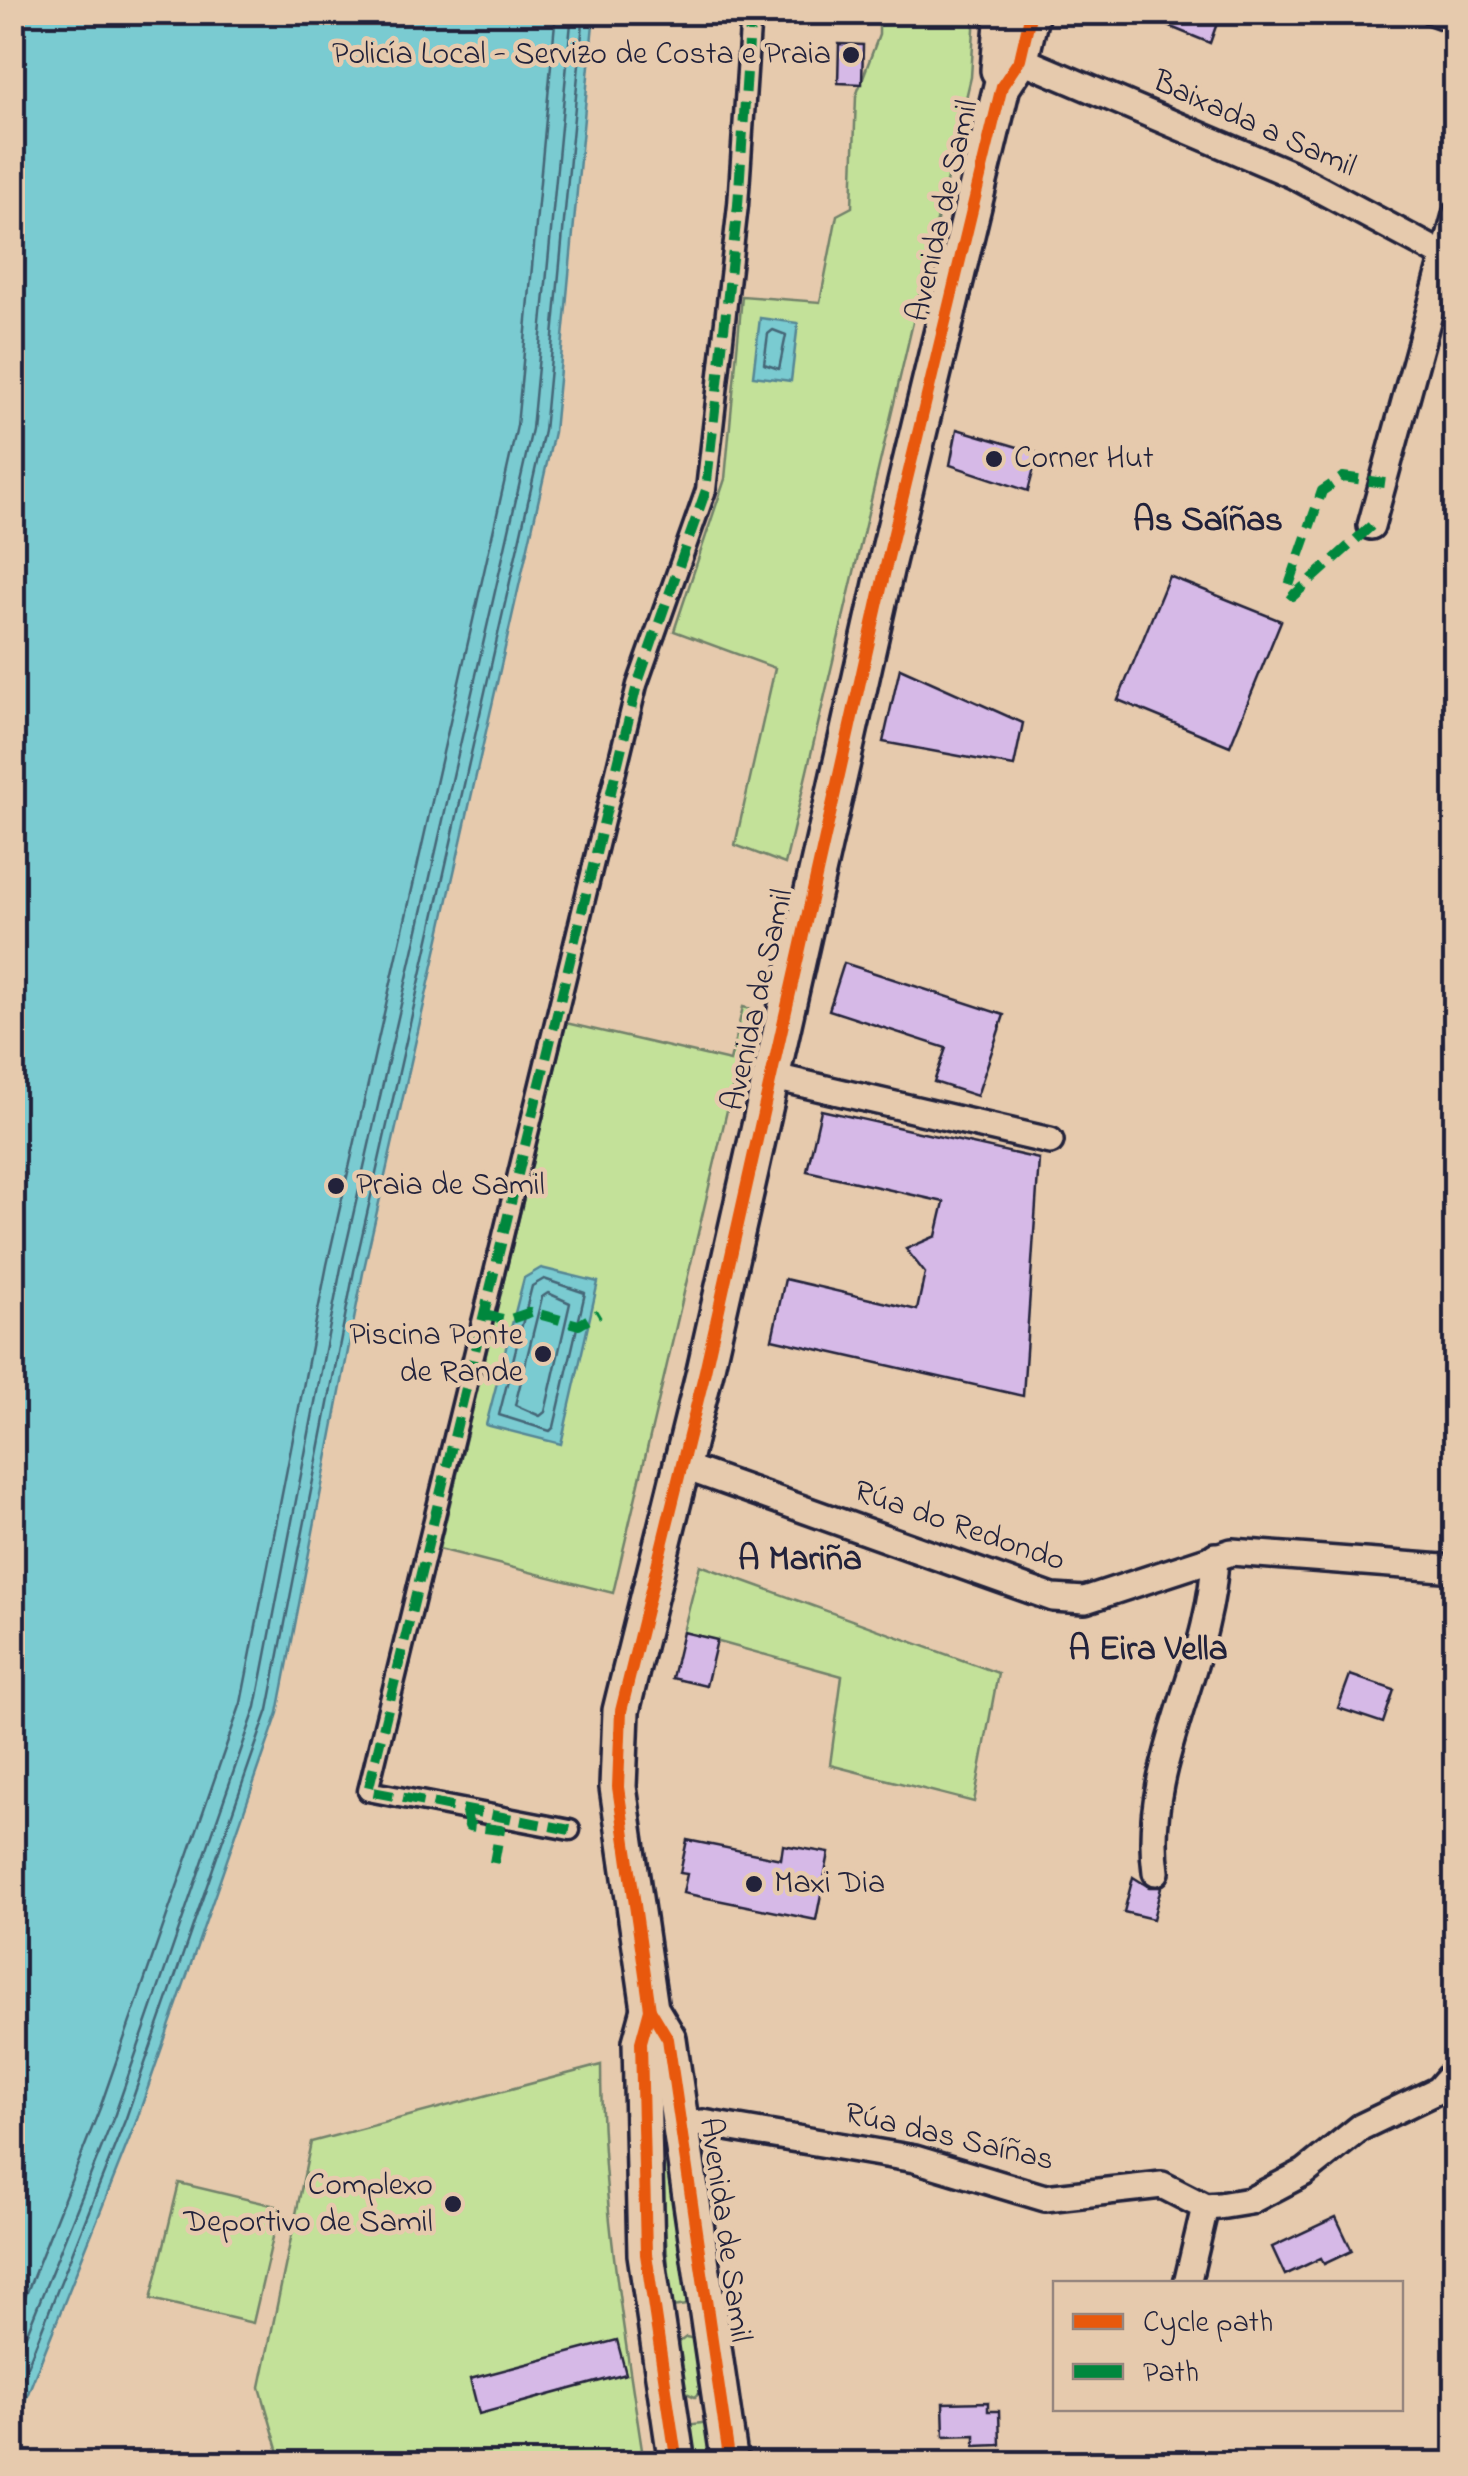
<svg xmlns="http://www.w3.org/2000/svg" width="1468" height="2476" viewBox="0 0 1468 2476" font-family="'Indie Flower',sans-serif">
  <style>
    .green { fill: #c3e199; stroke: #72826a; stroke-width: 2.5 }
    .water { fill: #7acbd1; stroke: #578795; stroke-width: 2.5 }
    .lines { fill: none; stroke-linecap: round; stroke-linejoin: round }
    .shore { stroke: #456677; stroke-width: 2.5 }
    .building { fill: #d6b9e7; stroke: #22223b; stroke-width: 2.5 }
    .pedestrian-casing { stroke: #22223b; stroke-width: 25 }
    .minor-casing { stroke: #22223b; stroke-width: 32 }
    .secondary-casing { stroke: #22223b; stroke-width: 42 }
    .pedestrian { stroke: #e6caad; stroke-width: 18 }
    .minor { stroke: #e6caad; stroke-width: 25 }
    .secondary { stroke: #e6caad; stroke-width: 35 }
    .quiet { stroke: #00873e; stroke-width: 10; stroke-dasharray: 20 10; stroke-linecap: butt }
    .cycleway-casing { stroke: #e6caad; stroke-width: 19 }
    .cycleway { stroke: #e8590c; stroke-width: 12 }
    .poi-dot { fill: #22223b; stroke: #e6caad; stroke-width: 4 }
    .labels { text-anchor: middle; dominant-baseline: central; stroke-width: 9; stroke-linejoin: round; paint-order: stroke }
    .poi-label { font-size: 32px; fill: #22223b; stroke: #e6caad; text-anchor: end }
    .street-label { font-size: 32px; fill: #22223b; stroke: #e6caad }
    .neighbourhood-label { font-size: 35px; font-weight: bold; fill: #22223b; stroke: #e6caad }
  </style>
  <rect width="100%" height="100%" fill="#e6caad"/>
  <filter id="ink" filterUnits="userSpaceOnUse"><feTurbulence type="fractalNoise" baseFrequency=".01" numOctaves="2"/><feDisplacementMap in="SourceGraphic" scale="20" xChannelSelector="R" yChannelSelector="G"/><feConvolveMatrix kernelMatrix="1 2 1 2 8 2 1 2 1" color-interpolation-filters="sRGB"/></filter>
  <g filter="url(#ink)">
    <g class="green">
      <path d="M879 13H975L971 77 785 864 735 845 775 668 674 631 725 479 742 296 820 302 837 215 852 207 856 96 879 35Z"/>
      <path d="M743 1007 751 1009 613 1593 439 1549 566 1023 730 1061Z"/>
      <path d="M700 1565 998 1673 974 1802 830 1765 842 1676 683 1632Z"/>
      <path d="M601 2065C601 2199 624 2331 644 2463H282L260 2387 311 2142Z"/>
      <path d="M663 2090 695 2304 671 2307 655 2091Z"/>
      <path d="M179 2183 280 2207 253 2323 151 2299Z"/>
      <path d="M686 2337 695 2339 704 2390 695 2397 684 2392 677 2344Z"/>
      <path d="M711 2422 716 2463H692L685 2425Z"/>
    </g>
    <g class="water">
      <path d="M13 12 594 13 554 432 363 1273 278 1713 136 2122 13 2431Z"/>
      <path d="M760 318 798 323 791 381 753 376Z"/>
      <path d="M541 1268 598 1282 561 1444 486 1425 524 1278Z"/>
    </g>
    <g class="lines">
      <g class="shore">
        <path d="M773 330 786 335 779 369 764 364 768 334Z"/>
        <path d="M544 1279 585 1293 554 1427 550 1431 499 1415 532 1286Z"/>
        <path d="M548 1293 570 1303 545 1412 540 1416 515 1405 542 1297Z"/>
        <path d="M12 2330 100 2108 241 1703 327 1265 517 426 556 12"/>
        <path d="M12 2370 115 2114 256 1707 341 1268 532 429 572 12"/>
        <path d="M12 2404 126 2118 268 1710 354 1271 544 431 584 12"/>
      </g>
    </g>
    <g class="building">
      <path d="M1134 12H1221L1210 43Z"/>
      <path d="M839 44 863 45 862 84 838 83Z"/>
      <path d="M957 429 1038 453 1028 491 950 465Z"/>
      <path d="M1169 576 1281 621 1230 746 1118 700Z"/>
      <path d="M900 668 1023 723 1014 766 883 742Z"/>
      <path d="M844 963 1004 1015 977 1096 934 1082 946 1048 829 1010Z"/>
      <path d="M821 1110 1039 1159 1023 1396 772 1339 785 1279 917 1310 925 1273 906 1249 936 1236 944 1202 807 1171Z"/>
      <path d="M683 1632 717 1640 706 1686 672 1678Z"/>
      <path d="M1350 1675 1394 1690 1383 1723 1338 1708Z"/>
      <path d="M687 1840 781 1859 783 1845 829 1853 816 1920 683 1893 687 1874 680 1873Z"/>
      <path d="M1133 1877 1149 1887H1161L1153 1919 1124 1912Z"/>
      <path d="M1336 2217 1352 2251 1324 2264 1321 2258 1285 2275 1272 2247Z"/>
      <path d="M617 2340 626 2374 479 2414 470 2379Z"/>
      <path d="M988 2402V2411H999L1000 2445 975 2446V2435L944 2436 943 2403Z"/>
    </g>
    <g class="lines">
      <defs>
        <path id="pedestrian" d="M570 1830 368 1791 637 685 706 490 738 205 751 12"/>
        <g id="minor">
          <path d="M1434 12 1456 20"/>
          <path d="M1020 59 1291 174 1456 262"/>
          <path d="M1371 526 1456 215"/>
          <path d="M770 1076 1050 1141"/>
          <path d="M682 1466 1053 1598 1085 1600 1232 1552 1456 1569"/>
          <path d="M1156 1872C1141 1765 1212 1663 1215 1556"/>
          <path d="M680 2126 703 2123 915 2159 1045 2198 1162 2185 1205 2207 1219 2206 1250 2201 1305 2172 1361 2127 1438 2090 1456 2069"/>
          <path d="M1187 2284 1205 2207"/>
        </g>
        <g id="secondary">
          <path d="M999 70 1004 12"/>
          <path d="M650 2009 641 2042 646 2254 677 2464"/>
          <path d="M730 2464 668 2039 650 2009 618 1787 621 1711 705 1371 886 566 1002 86 1020 59 1031 12"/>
        </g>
      </defs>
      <use href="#pedestrian" class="pedestrian-casing"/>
      <use href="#minor" class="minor-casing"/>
      <use href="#secondary" class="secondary-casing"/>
      <use href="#pedestrian" class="pedestrian"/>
      <use href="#minor" class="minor"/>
      <use href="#secondary" class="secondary"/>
      <g class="quiet">
        <path d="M1371 526 1293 596 1287 591 1322 491 1343 477 1385 483"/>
        <path d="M483 1315 508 1320 531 1312 579 1325 599 1313"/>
        <path d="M466 1812 469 1826 500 1830 494 1863"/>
        <path d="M570 1830 368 1791 637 685 706 490 738 205 751 12"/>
      </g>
      <defs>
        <g id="cycleway">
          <path d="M650 2009 641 2042 646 2254 677 2464"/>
          <path d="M730 2464 668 2039 650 2009 618 1787 621 1711 705 1371 886 566 1002 86 1020 59 1031 12"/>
        </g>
      </defs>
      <use href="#cycleway" class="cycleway-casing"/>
      <use href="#cycleway" class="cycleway"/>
    </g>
  </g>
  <g class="poi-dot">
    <circle cx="851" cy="55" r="10"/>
    <circle cx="994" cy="459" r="10"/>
    <circle cx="336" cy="1186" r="10"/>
    <circle cx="543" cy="1354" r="10"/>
    <circle cx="754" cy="1884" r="10"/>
    <circle cx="453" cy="2204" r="10"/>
  </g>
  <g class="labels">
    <g class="poi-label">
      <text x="831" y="55">Policía Local - Servizo de Costa e Praia</text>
      <text x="1014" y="459" text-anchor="start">Corner Hut</text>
      <text x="356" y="1186" text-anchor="start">Praia de Samil</text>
      <text x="523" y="1336">Piscina Ponte<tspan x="523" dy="37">de Rande</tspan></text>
      <text x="774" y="1884" text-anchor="start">Maxi Dia</text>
      <text x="433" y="2186">Complexo<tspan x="433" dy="37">Deportivo de Samil</tspan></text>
    </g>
    <g class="street-label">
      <text transform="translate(1254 125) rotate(24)">Baixada a Samil</text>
      <text transform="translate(944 211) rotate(-77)">Avenida de Samil</text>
      <text transform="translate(759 1000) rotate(-77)">Avenida de Samil</text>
      <text transform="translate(959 1527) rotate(19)">Rúa do Redondo</text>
      <text transform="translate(949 2138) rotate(13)">Rúa das Saíñas</text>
      <text transform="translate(724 2230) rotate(82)">Avenida de Samil</text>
    </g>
    <g class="neighbourhood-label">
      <text x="1208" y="521">As Saíñas</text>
      <text x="800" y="1560">A Mariña</text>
      <text x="1148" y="1650">A Eira Vella</text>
    </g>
  </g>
  <rect width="1468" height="2476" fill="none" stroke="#e6caad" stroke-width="50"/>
  <rect x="25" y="25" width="1418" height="2426" fill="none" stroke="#22223b" stroke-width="4" filter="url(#ink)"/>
  <rect x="1053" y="2281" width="350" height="130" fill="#e6caad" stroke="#98877f" stroke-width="2.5"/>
  <rect x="1073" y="2314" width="50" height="15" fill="#e8590c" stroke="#98877f" stroke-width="2.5"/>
  <text x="1143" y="2331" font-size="30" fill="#22223b">Cycle path</text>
  <rect x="1073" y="2364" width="50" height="15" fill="#00873e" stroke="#98877f" stroke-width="2.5"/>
  <text x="1143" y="2381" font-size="30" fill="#22223b">Path</text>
</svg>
